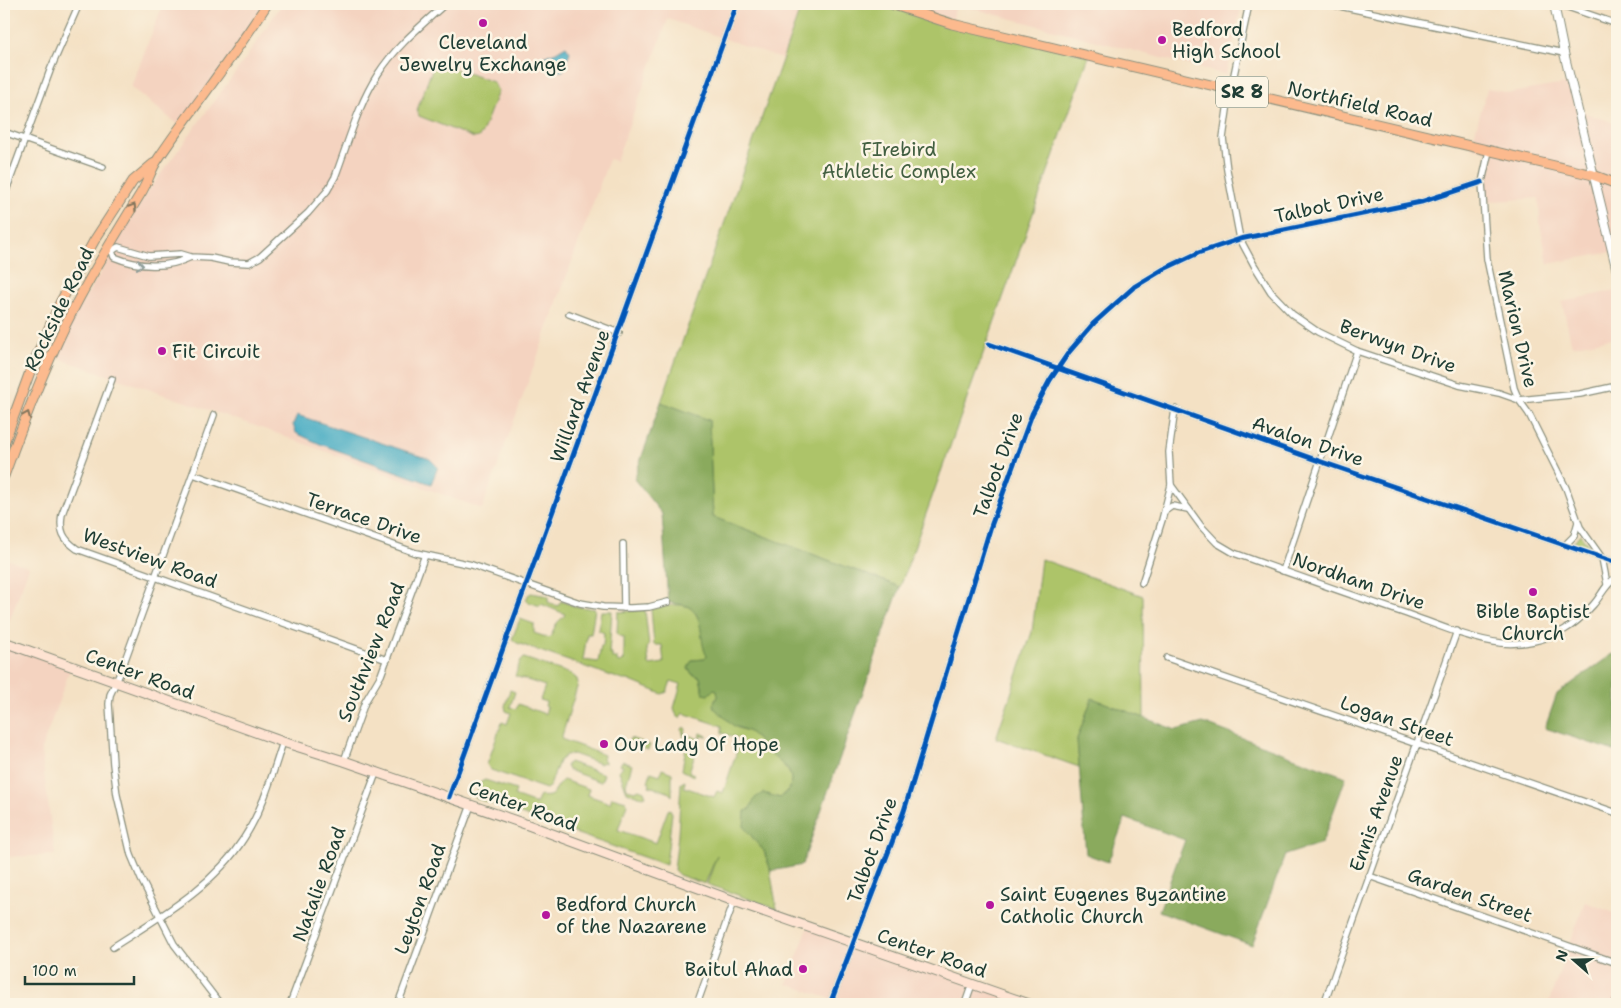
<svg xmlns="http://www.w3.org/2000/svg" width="1621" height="1008" viewBox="0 0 1621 1008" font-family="'Shantell Sans',sans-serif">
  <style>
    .built { fill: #f4d3c0 }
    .green { fill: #adc469; stroke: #66804e }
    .forest { fill: #8aaa5d; stroke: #547448 }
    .water { fill: #44abc3; stroke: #32747c }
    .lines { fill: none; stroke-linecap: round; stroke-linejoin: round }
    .minor-casing { stroke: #8a8f7c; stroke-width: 8 }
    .tertiary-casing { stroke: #8a8f7c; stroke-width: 10 }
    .secondary-casing { stroke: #8a8f7c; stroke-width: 11 }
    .primary-casing { stroke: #8a8f7c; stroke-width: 11 }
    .minor { stroke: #fff; stroke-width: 5.5 }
    .tertiary { stroke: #fff; stroke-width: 8 }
    .secondary { stroke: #fee3d2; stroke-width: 9 }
    .primary { stroke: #fcba8e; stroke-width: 9 }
    .cycleway-casing { stroke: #fcf5e5; stroke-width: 8 }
    .cycleway { stroke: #0057b8; stroke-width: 5 }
    .oneway { stroke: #82755c }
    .oneway2 { stroke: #8f9e9a }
    .poi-dot { fill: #b5179e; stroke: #fcf5e5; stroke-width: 2 }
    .labels { text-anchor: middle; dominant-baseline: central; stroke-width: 5; stroke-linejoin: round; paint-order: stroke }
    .shield { fill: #fcf5e5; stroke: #617469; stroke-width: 1 }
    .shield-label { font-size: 18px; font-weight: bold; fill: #1f3d34 }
    .poi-label { font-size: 19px; fill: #1f3d34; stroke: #fcf5e5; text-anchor: start }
    .street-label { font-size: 19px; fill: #1f3d34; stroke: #fcf5e5 }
    .park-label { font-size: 19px; fill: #425f41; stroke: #fcf5e5 }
  </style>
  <rect width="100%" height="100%" fill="#fcf5e5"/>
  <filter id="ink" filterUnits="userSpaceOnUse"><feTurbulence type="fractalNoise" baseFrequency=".02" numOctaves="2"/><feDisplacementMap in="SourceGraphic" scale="10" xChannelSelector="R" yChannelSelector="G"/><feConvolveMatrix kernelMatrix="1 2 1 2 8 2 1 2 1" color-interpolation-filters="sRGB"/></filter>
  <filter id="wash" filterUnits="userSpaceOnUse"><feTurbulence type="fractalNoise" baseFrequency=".0096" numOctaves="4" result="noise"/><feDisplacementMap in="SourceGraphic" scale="20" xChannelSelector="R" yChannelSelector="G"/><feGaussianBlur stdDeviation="1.12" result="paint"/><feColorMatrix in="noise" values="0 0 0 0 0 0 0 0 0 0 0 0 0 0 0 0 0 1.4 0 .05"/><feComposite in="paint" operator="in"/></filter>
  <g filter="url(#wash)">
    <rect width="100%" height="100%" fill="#f4e1c4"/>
    <g class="built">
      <path d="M163 4H267L181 127 131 87Z"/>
      <path d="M282 4H802L782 59 668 19 616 161 609 159 482 509 273 432 55 357 74 315 100 274 119 237 146 194 246 58Z"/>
      <path d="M891 4H1242L1226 75 956 4 952 24Z"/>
      <path d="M1571 83 1578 110 1617 124V263L1612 252 1548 264 1540 224 1539 198 1483 202 1482 182 1489 152 1471 147 1487 89 1510 93Z"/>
      <path d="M1617 290V337L1572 346 1562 302Z"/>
      <path d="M4 558 29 567 9 622 4 620Z"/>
      <path d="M4 642 71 667 41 750 55 855 4 857Z"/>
      <path d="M1585 902 1617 914V1004H1548Z"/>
      <path d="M808 927 1004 995 1001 1004H846L787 984Z"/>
    </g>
    <g class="green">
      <path d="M802 4H891L1089 56 900 587 713 517 709 420 661 402Z"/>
      <path d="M436 64H441L493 82 498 91 482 133 479 137 474 138 419 116 417 110 433 67Z"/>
      <path d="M1580 534 1591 549V550L1572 544Z"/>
      <path d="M1041 559 1143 596 1144 718 1092 698 1077 739 1079 767 996 738 1032 632Z"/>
      <path d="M531 593 548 596V602L558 606 561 601 574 606 595 609 591 634H587L583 660 598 662 601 646H603L604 633 598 630 601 611H612L609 654H612V658H617V662L621 663 624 660V637L619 636 617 633 618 612 645 610 649 646 647 648 649 665 664 663 662 645H654L651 609C679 604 696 597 702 633 703 641 703 649 708 656L705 659 692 660 688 669 692 674 700 677 702 688 715 689 717 690 719 697 714 700C720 708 725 719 733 725 737 729 742 729 747 731 754 733 759 742 764 747 778 763 808 777 780 798L763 793 749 810 752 837 764 851 769 864 777 909 707 884 717 855 705 884 679 875 674 870 678 834 681 783 685 781 684 787 714 797 717 791 723 793 741 739 722 733V726L683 713 680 718 677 716 674 708 681 684 671 681 667 692 662 694 628 680H623L517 643 512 639 520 619 534 624V633L549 638C554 633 553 628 557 623 560 619 563 619 565 614L541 604 540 606 526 601 528 595Z"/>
      <path d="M524 658 571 674 577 679 578 684 561 739 604 755 603 759 605 761V763L602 762 601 764 573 754 566 755 559 761 550 786 546 789 491 770 487 765 502 722 507 724 511 713 506 711 505 706 510 690 515 692 510 707 516 709 518 704 545 714 547 707 545 706 546 702 540 700 545 686 515 676 520 662Z"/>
      <path d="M684 727 686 729 685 734 699 739 701 733 707 736V737L702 736 700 739 689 772 694 774 693 776 682 770 686 747 682 729Z"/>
      <path d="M630 738 650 745 648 750 628 743Z"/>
      <path d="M622 761 632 765 626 784 627 789 635 791 639 789 644 791 646 796 642 797 627 792 619 771 623 766 620 765Z"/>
      <path d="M569 762 604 774 601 782 568 770 566 766Z"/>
      <path d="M662 769 672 773V796L668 792 649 786 650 783 648 782 651 772 660 775Z"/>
      <path d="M485 780 516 790 514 796 536 804 540 796C558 799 553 787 563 780L589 789 587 795 607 802 610 803 612 797 626 801 627 804 618 830 656 843 668 810 670 809 672 813 666 865 475 798 481 782Z"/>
    </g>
    <g class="forest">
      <path d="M661 402 709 420 713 517 900 587 802 865 771 871 764 851 744 827 745 811 749 810 755 798 763 793 780 798 790 789 791 778 788 769 764 748 753 735 748 731 734 726 714 708 713 704 718 697 717 690 714 689 708 695 704 694 700 677 692 674 688 668 692 660 705 659 707 656C698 641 706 615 687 606 681 603 674 605 668 602L662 514 634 479Z"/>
      <path d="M1617 653V752L1545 728 1557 694 1611 655Z"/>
      <path d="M1092 698 1176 730 1203 723 1346 777 1322 843 1285 855 1252 945 1159 911 1185 840 1125 818 1108 862 1086 854 1077 739Z"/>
    </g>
    <g class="water">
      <path d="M566 46 570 52 563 71H558L537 63V59L556 52Z"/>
      <path d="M297 415 430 459 438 467 431 484 320 444 296 433 293 425Z"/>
    </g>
  </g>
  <g filter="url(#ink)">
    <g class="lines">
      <defs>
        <g id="minor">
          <path d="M1249 4 1228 103 1223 138 1227 170 1240 239 1254 265 1271 292 1292 314 1318 332 1357 351 1459 385 1499 393 1519 400 1580 394 1617 386"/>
          <path d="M1330 4 1564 53"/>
          <path d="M1559 4 1617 24"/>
          <path d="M4 132 103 167"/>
          <path d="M1489 151 1482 182 1487 259 1514 388 1519 400 1529 414 1566 488 1580 527 1602 558 1607 584"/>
          <path d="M4 196 51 68 79 4"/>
          <path d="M191 257C167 269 138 267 114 257L112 251 118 247 149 256 181 254 191 257 211 258 229 262 249 263 260 257 308 213 327 191 335 177C348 143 358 105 378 74 396 46 421 26 445 4"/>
          <path d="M569 314 619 333"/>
          <path d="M989 344 1319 461 1617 563"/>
          <path d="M112 379 62 514C59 531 63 539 77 549L387 660"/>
          <path d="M1175 409 1169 452 1171 485 1201 526 1217 543 1234 553C1291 574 1349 594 1407 614 1435 624 1472 640 1501 643 1522 645 1546 640 1564 630 1575 624 1585 614 1593 605 1602 595 1605 584 1617 577"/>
          <path d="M214 415 121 671 110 695 109 704 113 764 117 795 131 855 141 879 174 944 220 1004"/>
          <path d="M193 474 416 553 472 565 580 603 603 607 630 608 649 607 668 602"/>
          <path d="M1165 511 1172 506 1188 509"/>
          <path d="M623 544 624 608"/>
          <path d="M1565 545 1574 536 1578 522"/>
          <path d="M1283 571 1357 351"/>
          <path d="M1142 583 1162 520 1171 485"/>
          <path d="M1167 658 1617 813"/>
          <path d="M344 761 365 702 381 675 425 555"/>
          <path d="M449 797 737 4"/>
          <path d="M1369 876 1617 963"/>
          <path d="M113 947C161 916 213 887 244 838 263 809 272 775 283 742"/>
          <path d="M290 1004 376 773"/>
          <path d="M398 1004 471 805"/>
          <path d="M697 1004 734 901"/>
          <path d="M830 1004 904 811 990 529 1032 414 1050 380 1069 352 1094 323 1134 287 1164 269 1198 253 1240 239 1421 202 1482 182"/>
          <path d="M965 1004 972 984"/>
          <path d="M1324 1004 1457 631"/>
        </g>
        <g id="tertiary">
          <path d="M1554 4 1564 53 1617 271"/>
          <path d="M1616 1004 1617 1001"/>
        </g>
        <path id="secondary" d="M4 642 283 742 344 761 528 825 734 901 1029 1004"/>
        <g id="primary">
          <path d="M891 4 952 24 1593 175 1617 184"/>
          <path d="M4 443 31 369 60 303 94 241 133 181 153 164"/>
          <path d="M4 476C24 420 46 362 74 308 94 269 118 231 141 193 148 182 151 169 158 159 193 107 233 58 267 4"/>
        </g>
      </defs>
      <use href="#minor" class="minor-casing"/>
      <use href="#tertiary" class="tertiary-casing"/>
      <use href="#secondary" class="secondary-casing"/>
      <use href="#primary" class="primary-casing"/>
      <use href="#minor" class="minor"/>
      <use href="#tertiary" class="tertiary"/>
      <use href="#secondary" class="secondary"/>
      <use href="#primary" class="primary"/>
      <defs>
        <g id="cycleway">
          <path d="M989 344 1319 461 1617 563"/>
          <path d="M449 797 737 4"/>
          <path d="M830 1004 904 811 990 529 1032 414 1050 380 1069 352 1094 323 1134 287 1164 269 1198 253 1240 239 1421 202 1482 182"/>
        </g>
      </defs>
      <use href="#cycleway" class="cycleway-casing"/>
      <use href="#cycleway" class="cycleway"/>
    </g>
    <defs><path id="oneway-chevron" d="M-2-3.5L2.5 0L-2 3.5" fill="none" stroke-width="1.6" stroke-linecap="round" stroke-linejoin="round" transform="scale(1.25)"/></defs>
    <g class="oneway">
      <use href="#oneway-chevron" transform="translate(133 207) rotate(-58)"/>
      <use href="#oneway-chevron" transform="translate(27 415) rotate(-68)"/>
    </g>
    <use class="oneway2" href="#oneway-chevron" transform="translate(140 265) rotate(8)"/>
  </g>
  <g class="poi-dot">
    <circle cx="483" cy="23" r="5"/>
    <circle cx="1162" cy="40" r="5"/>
    <circle cx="162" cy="351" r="5"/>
    <circle cx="1533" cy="592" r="5"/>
    <circle cx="604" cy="744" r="5"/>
    <circle cx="990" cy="905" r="5"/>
    <circle cx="546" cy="915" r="5"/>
    <circle cx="803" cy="969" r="5"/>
  </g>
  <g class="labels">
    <rect class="shield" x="1216" y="76.5" width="52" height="31" rx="4"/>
    <g class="shield-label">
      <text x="1242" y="92">SR 8</text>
    </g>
    <g class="poi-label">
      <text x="1172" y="29">Bedford<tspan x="1172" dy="22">High School</tspan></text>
      <text x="483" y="42" text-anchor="middle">Cleveland<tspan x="483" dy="22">Jewelry Exchange</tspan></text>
      <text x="172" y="351">Fit Circuit</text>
      <text x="1533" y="611" text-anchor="middle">Bible Baptist<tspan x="1533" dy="22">Church</tspan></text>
      <text x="614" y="744">Our Lady Of Hope</text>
      <text x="1000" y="894">Saint Eugenes Byzantine<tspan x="1000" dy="22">Catholic Church</tspan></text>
      <text x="556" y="904">Bedford Church<tspan x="556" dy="22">of the Nazarene</tspan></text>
      <text x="793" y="969" text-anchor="end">Baitul Ahad</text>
    </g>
    <g class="street-label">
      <text transform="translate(1360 104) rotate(13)">Northfield Road</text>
      <text transform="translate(1329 205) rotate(-12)">Talbot Drive</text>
      <text transform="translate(59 309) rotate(-64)">Rockside Road</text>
      <text transform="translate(1518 329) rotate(77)">Marion Drive</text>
      <text transform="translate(1398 346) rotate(20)">Berwyn Drive</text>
      <text transform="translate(580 396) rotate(-70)">Willard Avenue</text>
      <text transform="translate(1308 441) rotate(19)">Avalon Drive</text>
      <text transform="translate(998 465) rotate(-70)">Talbot Drive</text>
      <text transform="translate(364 518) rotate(19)">Terrace Drive</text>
      <text transform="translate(150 558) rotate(20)">Westview Road</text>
      <text transform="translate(1359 581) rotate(19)">Nordham Drive</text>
      <text transform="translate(371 652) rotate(-68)">Southview Road</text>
      <text transform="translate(140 674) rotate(20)">Center Road</text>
      <text transform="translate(1397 721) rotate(19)">Logan Street</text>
      <text transform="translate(523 806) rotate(20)">Center Road</text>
      <text transform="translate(1376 813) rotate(-70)">Ennis Avenue</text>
      <text transform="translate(872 850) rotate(-70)">Talbot Drive</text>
      <text transform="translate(319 884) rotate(-70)">Natalie Road</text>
      <text transform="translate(1470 895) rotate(19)">Garden Street</text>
      <text transform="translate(420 899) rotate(-70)">Leyton Road</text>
      <text transform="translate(932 953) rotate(19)">Center Road</text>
    </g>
    <g class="park-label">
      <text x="899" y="149">FIrebird<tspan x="899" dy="22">Athletic Complex</tspan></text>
    </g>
  </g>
  <rect width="1621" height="1008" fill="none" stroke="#fcf5e5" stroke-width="20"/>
  <g transform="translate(1574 960) rotate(290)" stroke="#fcf5e5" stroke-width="4" paint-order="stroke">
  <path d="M0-4L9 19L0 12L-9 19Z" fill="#1f3d34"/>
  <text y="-8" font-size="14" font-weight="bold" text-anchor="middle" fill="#1f3d34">N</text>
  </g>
  <path d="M25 976v8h109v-8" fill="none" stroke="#1f3d34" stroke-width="2.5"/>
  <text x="32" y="976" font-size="15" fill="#1f3d34" stroke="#fcf5e5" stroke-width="4" paint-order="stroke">100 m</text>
</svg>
